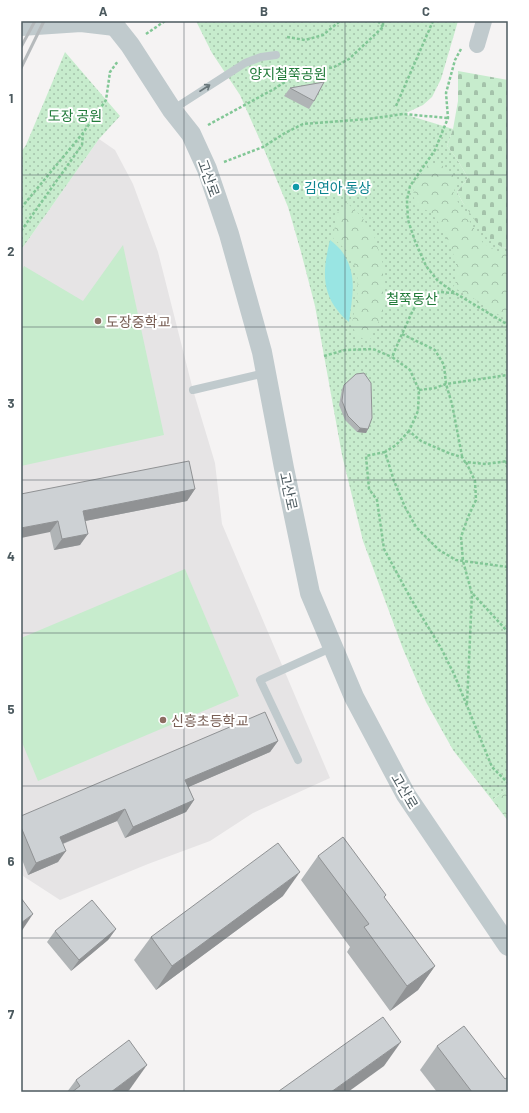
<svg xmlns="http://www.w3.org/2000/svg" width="529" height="1113" viewBox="0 0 529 1113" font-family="Barlow,'Noto Sans KR',sans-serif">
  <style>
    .education { fill: #e6e4e5 }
    .green { fill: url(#green-dots) }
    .forest { fill: url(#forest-crowns) }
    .cemetery { fill: url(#cemetery-stones) }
    .pitch { fill: #c7eccd }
    .water { fill: #99e5e3 }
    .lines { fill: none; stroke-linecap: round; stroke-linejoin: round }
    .path { stroke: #82c796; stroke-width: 2.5; stroke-dasharray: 3 2; stroke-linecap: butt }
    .service { stroke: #c0cacd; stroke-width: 8 }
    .minor { stroke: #c0cacd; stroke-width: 16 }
    .tertiary { stroke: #c0cacd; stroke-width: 20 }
    .rail { stroke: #b6babc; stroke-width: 3 }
    .wall { fill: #b0b4b6 }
    .shaded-wall { fill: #909294 }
    .building { fill: #cdd1d4; stroke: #909294 }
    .oneway { stroke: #69767a }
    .grid { fill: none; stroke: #4c5a5f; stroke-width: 1; stroke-opacity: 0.55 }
    .culture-dot { fill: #0f9aa8; stroke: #fff; stroke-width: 1.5 }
    .education-dot { fill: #8d6e63; stroke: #fff; stroke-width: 1.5 }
    .labels { text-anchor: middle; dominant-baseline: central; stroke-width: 4; stroke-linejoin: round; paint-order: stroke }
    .park-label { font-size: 14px; fill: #227b3a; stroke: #fff }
    .street-label { font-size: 14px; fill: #4c5a5f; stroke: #fff }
    .culture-label { font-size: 14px; fill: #0d838f; stroke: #fff; text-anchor: start }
    .education-label { font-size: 14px; fill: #785e54; stroke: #fff; text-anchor: start }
    .neatline { fill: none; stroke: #4c5a5f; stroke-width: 1.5 }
    .grid-label { font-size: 13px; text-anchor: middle; font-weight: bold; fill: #4c5a5f }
  </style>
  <defs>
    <pattern id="green-dots" width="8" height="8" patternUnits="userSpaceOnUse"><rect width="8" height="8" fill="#c7eccd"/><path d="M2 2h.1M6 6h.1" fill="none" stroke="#a4c2aa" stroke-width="1.8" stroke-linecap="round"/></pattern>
    <pattern id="forest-crowns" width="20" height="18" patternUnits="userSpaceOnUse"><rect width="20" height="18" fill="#c7eccd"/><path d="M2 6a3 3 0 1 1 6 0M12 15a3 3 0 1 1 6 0" fill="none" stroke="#a4c2aa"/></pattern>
    <pattern id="cemetery-stones" width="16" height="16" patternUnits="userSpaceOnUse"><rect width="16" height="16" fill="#c7eccd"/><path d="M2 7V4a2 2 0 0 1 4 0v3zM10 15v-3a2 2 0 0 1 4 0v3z" fill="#a4c2aa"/></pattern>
  </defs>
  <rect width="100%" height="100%" fill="#f5f3f3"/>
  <path class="education" d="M99 139 115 150 133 184 158 252 193 390 215 463 222 524 330 778 253 813 210 841 148 864 60 900 23 876 21 873V250Z"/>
  <g class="green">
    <path d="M196 21H458L441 79 432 97 423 105 404 114 453 129 447 146 457 159 468 178 457 192 463 203 502 247 508 248V789L492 800 453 750 426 702 403 649 363 541 342 455 315 306 301 252 288 207 263 147 240 95 212 53Z"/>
    <path d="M65 52 120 116 99 139 21 250V152L26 145Z"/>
  </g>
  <g class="forest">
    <path d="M439 163 458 180 453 194 483 243 497 251 508 254V321L480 302 453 287C466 271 444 228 432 214 429 210 420 208 415 207L413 186 428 164Z"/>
    <path d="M347 203 362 217 374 236 383 264V312L369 342 356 335 352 324 358 290 357 270 346 250 333 238 337 213Z"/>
    <path d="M508 789V821L492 800Z"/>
  </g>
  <path class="cemetery" d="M458 71 508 80V248L502 247 488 239 463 203 457 192 468 178 457 159 447 146 453 129 458 101Z"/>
  <g class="pitch">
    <path d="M123 245 164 435 21 466V272L24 266 83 301Z"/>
    <path d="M185 569 239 696 38 781 21 740V638Z"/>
  </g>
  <path class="water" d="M330 240C335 244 340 248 343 253 358 276 352 297 349 322 345 319 341 315 338 311 320 289 324 265 330 240Z"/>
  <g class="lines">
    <g class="path">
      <path d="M378 21 383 27"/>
      <path d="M146 34 165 21"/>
      <path d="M287 37 305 40 323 35 340 21"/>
      <path d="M461 49 455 60 446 93 448 118 435 150 410 186 407 200 408 220 415 241 426 266 438 281 455 293 505 323 508 327"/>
      <path d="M396 106 433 21"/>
      <path d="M208 125 274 89 296 75 334 67 349 59 383 27V21"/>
      <path d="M224 162 263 147 285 133 303 124 368 119 403 114 448 118"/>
      <path d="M21 208 83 133 106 100 110 72 118 61"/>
      <path d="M21 231 82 145 83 134"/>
      <path d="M454 293 440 292 422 298 413 310 402 334 392 357 410 370 419 390 418 411 409 431 421 441 451 454 462 457 465 462 486 464 508 461"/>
      <path d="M402 334 435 350 444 365 446 384 452 404 462 456"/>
      <path d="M324 356 345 350 373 349 392 357"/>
      <path d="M419 390 435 388 446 384 508 375"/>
      <path d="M409 431 396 445 385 452 394 481 405 507 416 527 439 550 456 560 508 567"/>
      <path d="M385 452 366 456 369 489 377 500 384 549 411 599 441 648 454 674 492 767 508 783"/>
      <path d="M506 461 508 468"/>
      <path d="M466 462 475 481 476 500 468 517 461 537 463 561 472 594 467 704"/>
      <path d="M473 594 508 632"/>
    </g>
    <g class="service">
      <path d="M172 110 245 63 261 57 276 55"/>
      <path d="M193 390 265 373"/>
      <path d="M298 760 260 680 333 647"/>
    </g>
    <path class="minor" d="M477 45 484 21"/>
    <g class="tertiary">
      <path d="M111 21 130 45 172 110 191 134 207 169 229 234 262 352 284 468 310 593 354 697 406 795 508 946"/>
      <path d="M21 26 81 22 115 26 113 21"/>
    </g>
    <g class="rail">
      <path d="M21 47 35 21"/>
      <path d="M21 68 44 21"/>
    </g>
  </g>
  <g class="wall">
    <path d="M290 88 314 101 309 109 284 96Z"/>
    <path d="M344 385 368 429 366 433 357 432 345 420 339 405 342 389Z"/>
    <path d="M195 489 187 501 85 521 80 545 54 550 50 532 21 494Z"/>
    <path d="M278 741 270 752 188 787 194 800 186 812 125 838 117 821 63 844 58 862 28 875 21 857V816Z"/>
    <path d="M318 856 386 895 384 898 435 966 418 990 390 1011 347 952 350 947 301 880Z"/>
    <path d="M283 896 156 990 134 960 151 937Z"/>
    <path d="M116 929 108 940 71 971 47 942 55 931Z"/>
    <path d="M437 1046 508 1092H437L420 1070Z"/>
    <path d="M76 1080 130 1089 127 1092H67Z"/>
  </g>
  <g class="shaded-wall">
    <path d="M360 428 368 429 366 433 357 432Z"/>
    <path d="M195 489 187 501 75 523 83 511Z"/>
    <path d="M58 521 50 532 21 538V528Z"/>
    <path d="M88 534 80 545 54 550 62 539Z"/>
    <path d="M278 741 270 752 177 792 185 780Z"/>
    <path d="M194 800 186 812 125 838 133 827Z"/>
    <path d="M125 809 117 821 52 848 60 837Z"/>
    <path d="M66 851 58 862 28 875 36 863Z"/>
    <path d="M300 872 283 896 156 990 172 966Z"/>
    <path d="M33 914 21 932V923Z"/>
    <path d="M116 929 108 940 71 971 79 960Z"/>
    <path d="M435 966 418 990 390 1011 407 986Z"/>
    <path d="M401 1042 384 1066 348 1092H331Z"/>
    <path d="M147 1065 130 1089 127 1092H111Z"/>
  </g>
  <g class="building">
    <path d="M324 82 314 101 290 88Z"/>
    <path d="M364 373 371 383 372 418 368 429 360 428 348 416 342 401 344 385 356 374Z"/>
    <path d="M189 461 195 489 83 511 88 534 62 539 58 521 21 528V494Z"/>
    <path d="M265 712 278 741 185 780 194 800 133 827 125 809 60 837 66 851 36 863 21 827V816Z"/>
    <path d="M343 837 386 895 384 897 435 966 407 986 364 927 369 924 318 856Z"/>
    <path d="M278 843 300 872 172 966 151 937Z"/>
    <path d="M21 898 33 914 21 923Z"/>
    <path d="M92 900 116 929 79 960 55 931Z"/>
    <path d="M383 1017 401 1042 331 1092H280L279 1091Z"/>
    <path d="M464 1026 505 1079 508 1077V1092H472L437 1046Z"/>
    <path d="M129 1040 147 1065 111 1092H72L80 1086 76 1080Z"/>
  </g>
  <defs><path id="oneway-shaft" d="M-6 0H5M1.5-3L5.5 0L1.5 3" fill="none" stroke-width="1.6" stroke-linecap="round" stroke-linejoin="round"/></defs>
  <use class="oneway" href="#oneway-shaft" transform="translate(205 88) rotate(-33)"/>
  <path class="grid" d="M184 21V1092M345 21V1092M21 175H508M21 327H508M21 480H508M21 633H508M21 786H508M21 938H508"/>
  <circle class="culture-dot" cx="296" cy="187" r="4"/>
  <g class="education-dot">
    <circle cx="98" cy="321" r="4"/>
    <circle cx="163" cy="720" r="4"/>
  </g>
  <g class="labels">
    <g class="park-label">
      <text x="288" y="73">양지철쭉공원</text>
      <text x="75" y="115">도장 공원</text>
      <text x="412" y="298">철쭉동산</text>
    </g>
    <g class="street-label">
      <text transform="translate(209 178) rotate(70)">고산로</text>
      <text transform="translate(289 491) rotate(78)">고산로</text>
      <text transform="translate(405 791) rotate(60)">고산로</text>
    </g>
    <g class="culture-label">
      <text x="304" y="187">김연아 동상</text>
    </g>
    <g class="education-label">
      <text x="106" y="321">도장중학교</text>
      <text x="171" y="720">신흥초등학교</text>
    </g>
  </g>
  <rect width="529" height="1113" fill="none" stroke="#ffffff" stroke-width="44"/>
  <rect x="22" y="22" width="485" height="1069" class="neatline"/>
  <g class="grid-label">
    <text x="103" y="16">A</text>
    <text x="264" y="16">B</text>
    <text x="426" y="16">C</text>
    <text x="11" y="103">1</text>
    <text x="11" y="256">2</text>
    <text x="11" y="408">3</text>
    <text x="11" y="561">4</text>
    <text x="11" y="714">5</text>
    <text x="11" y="866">6</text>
    <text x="11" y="1019">7</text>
  </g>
</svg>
